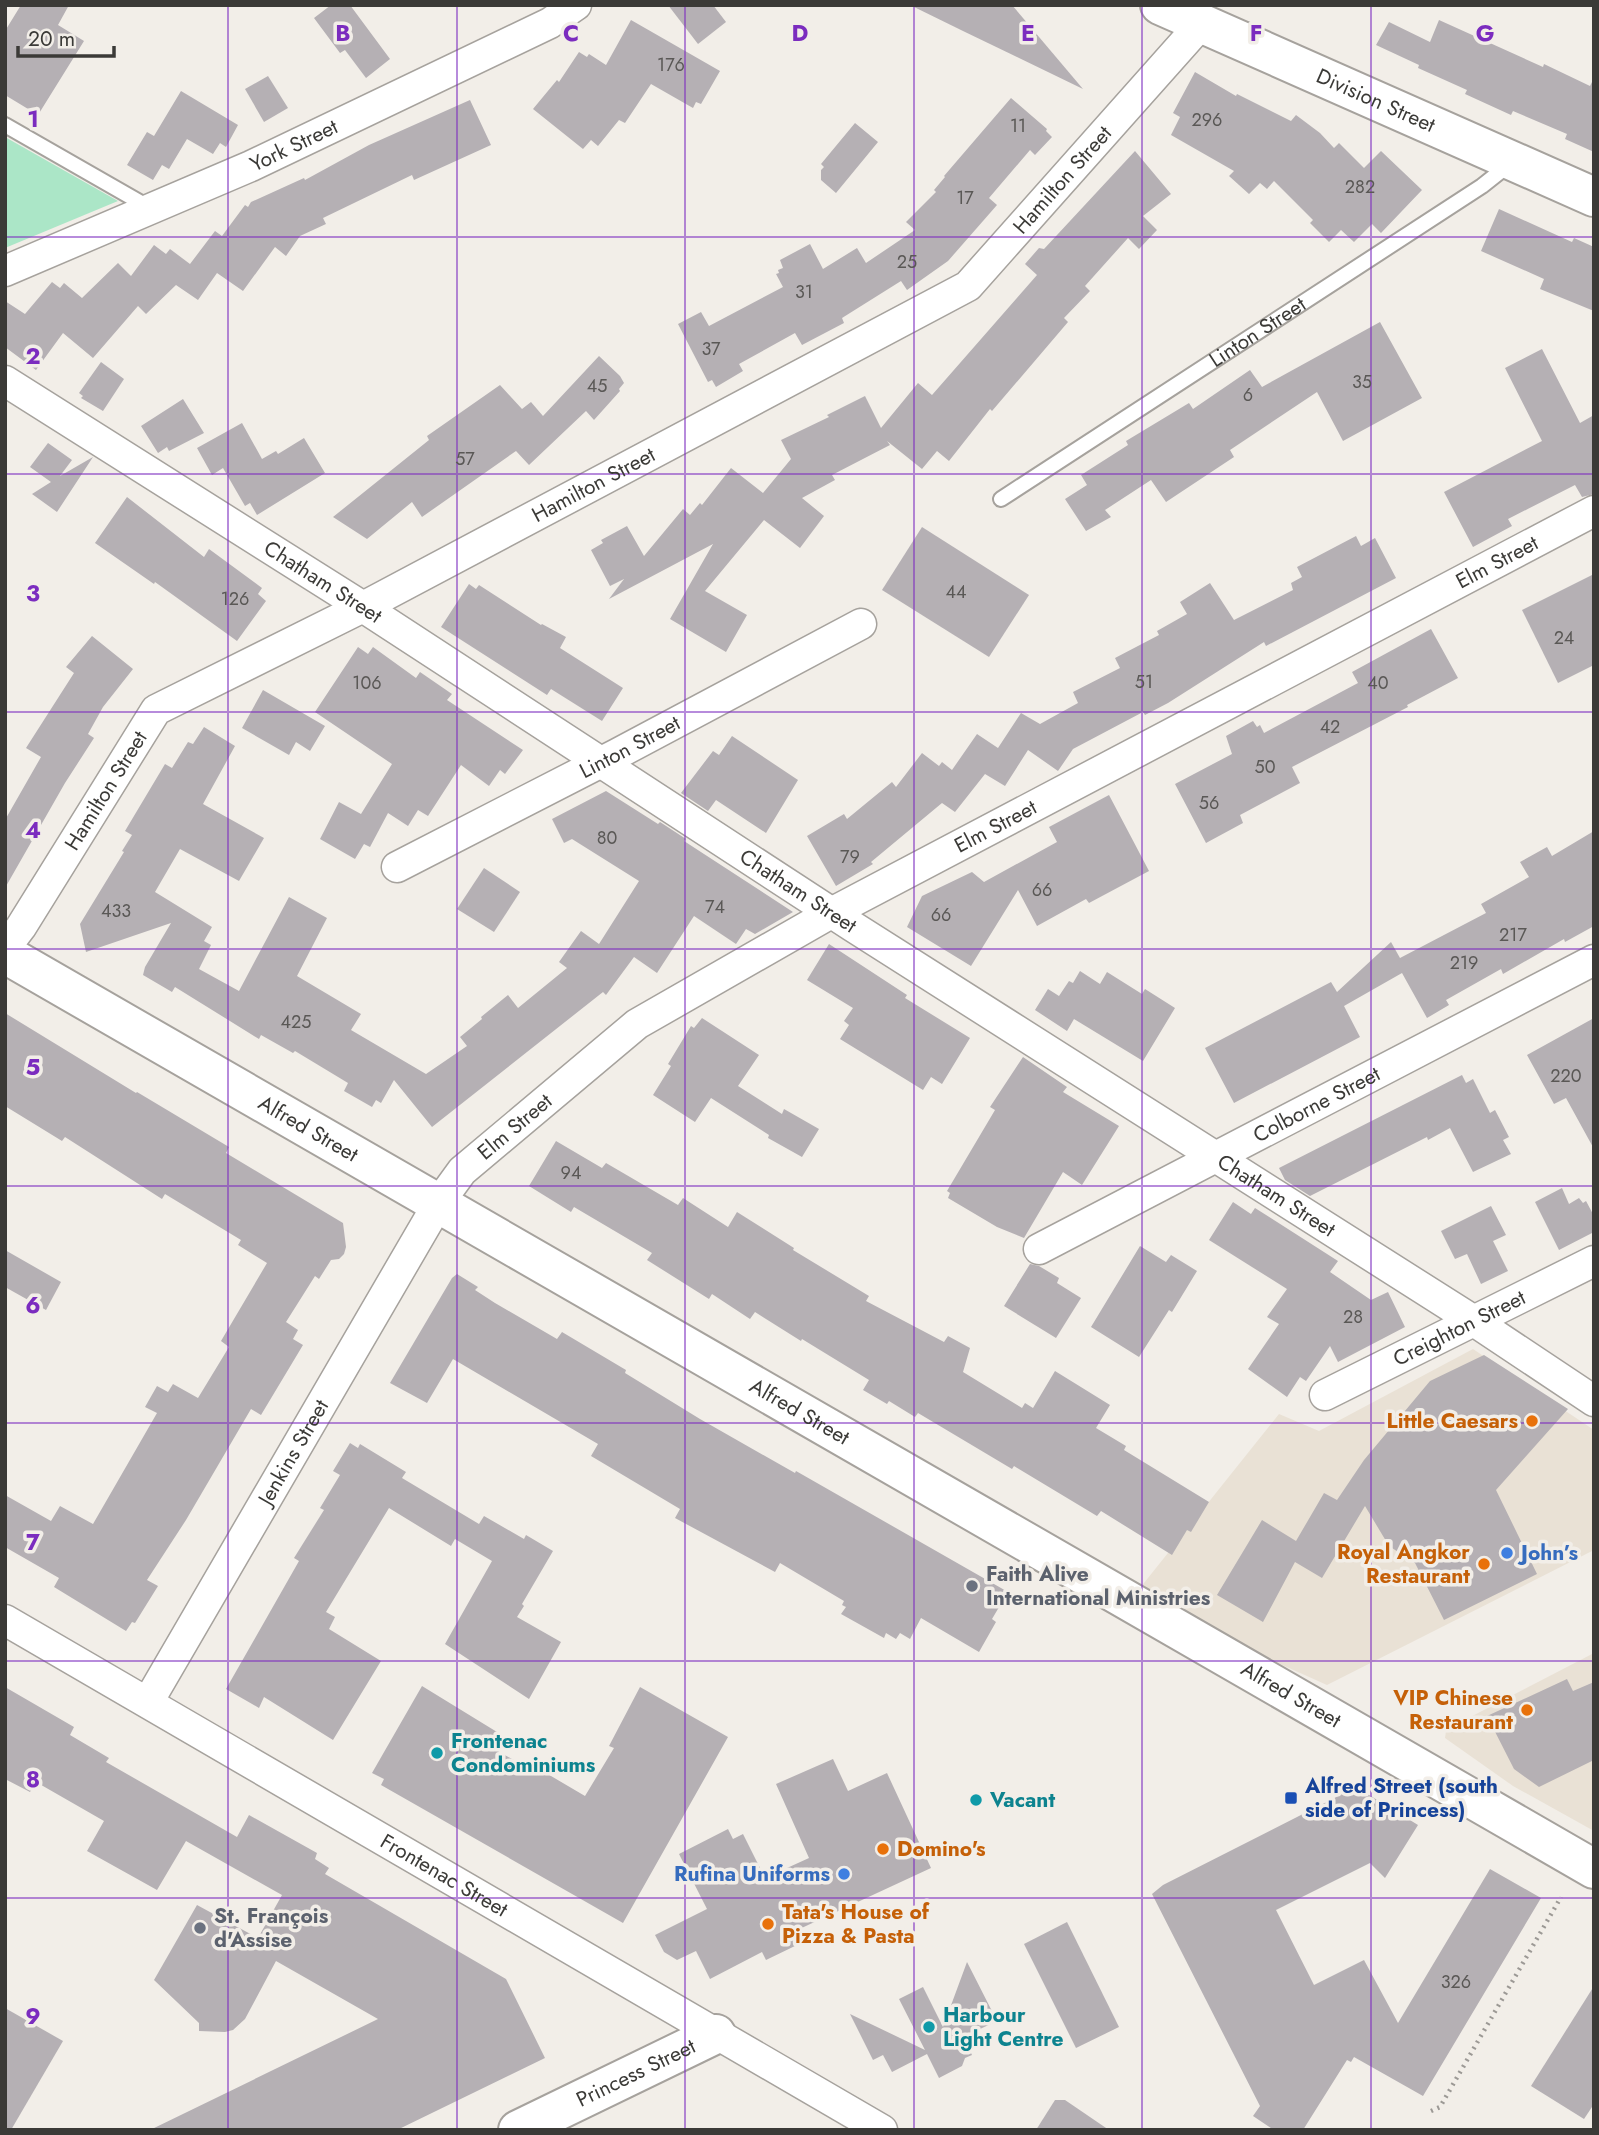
<svg xmlns="http://www.w3.org/2000/svg" width="1599" height="2135" viewBox="0 0 1599 2135" font-family="Jost,sans-serif">
  <style>
    .built { fill: #e9e1d5 }
    .green { fill: #abe6c7 }
    .building { fill: #b5b0b4 }
    .lines { fill: none; stroke-linecap: round; stroke-linejoin: round }
    .lane-casing { stroke: #a6a29d; stroke-width: 18 }
    .street-casing { stroke: #a6a29d; stroke-width: 33 }
    .secondary-casing { stroke: #a6a29d; stroke-width: 42 }
    .path { stroke: #9c9995; stroke-width: 4.5; stroke-dasharray: 2 5; stroke-linecap: butt }
    .lane { stroke: #fff; stroke-width: 14 }
    .street { stroke: #fff; stroke-width: 30 }
    .secondary { stroke: #fff; stroke-width: 38 }
    .grid { fill: none; stroke: #7b2cbf; stroke-width: 2; stroke-opacity: 0.55 }
    .food-dot { fill: #e8710a; stroke: #f2eee8; stroke-width: 2.5 }
    .shop-dot { fill: #3f7fe0; stroke: #f2eee8; stroke-width: 2.5 }
    .worship-dot { fill: #6b7280; stroke: #f2eee8; stroke-width: 2.5 }
    .culture-dot { fill: #0f9aa8; stroke: #f2eee8; stroke-width: 2.5 }
    .transit-dot { fill: #1a4fb4; stroke: #f2eee8; stroke-width: 2.5 }
    .labels { text-anchor: middle; dominant-baseline: central; stroke-width: 7; stroke-linejoin: round; paint-order: stroke }
    .number-label { font-size: 18px; fill: #5a5856 }
    .street-label { font-size: 21px; fill: #3b3a37; stroke: #f2eee8 }
    .food-label { font-size: 21px; font-weight: bold; fill: #c56008; stroke: #f2eee8; text-anchor: end }
    .shop-label { font-size: 21px; font-weight: bold; fill: #366cbe; stroke: #f2eee8; text-anchor: start }
    .worship-label { font-size: 21px; font-weight: bold; fill: #5b616d; stroke: #f2eee8; text-anchor: start }
    .culture-label { font-size: 21px; font-weight: bold; fill: #0d838f; stroke: #f2eee8; text-anchor: start }
    .transit-label { font-size: 21px; font-weight: bold; fill: #164399; stroke: #f2eee8; text-anchor: start }
    .grid-label { font-size: 23px; text-anchor: middle; font-weight: bold; fill: #7b2cbf; stroke: #f2eee8; stroke-width: 7; stroke-linejoin: round; paint-order: stroke }
  </style>
  <rect width="100%" height="100%" fill="#f2eee8"/>
  <g class="built">
    <path d="M1473 1349 1594 1430V1550L1327 1685 1132 1598 1279 1414 1319 1431Z"/>
    <path d="M1594 1653V1831L1513 1786 1445 1738 1446 1731 1453 1726Z"/>
  </g>
  <path class="green" d="M5 137 118 201 5 248Z"/>
  <g class="building">
    <path d="M21 5H69L58 25 84 41 38 115 5 95V31Z"/>
    <path d="M331 5H350L390 59 366 78 345 50 340 53 314 18Z"/>
    <path d="M668 5H713L726 22 698 44Z"/>
    <path d="M910 5H1012L1083 89 963 31Z"/>
    <path d="M631 20 720 71 701 104 696 102 693 108 651 84 625 123 619 120 598 146 591 140 583 149 533 109 557 80 559 82 579 52 587 57 589 54 606 65Z"/>
    <path d="M1439 20 1543 67 1544 64 1590 86 1594 78V152L1565 139 1567 134 1513 111 1511 115 1465 94 1467 90 1418 68 1419 65 1376 45 1389 22 1430 42Z"/>
    <path d="M1195 72 1236 96 1237 94 1291 121 1296 115 1320 133 1334 148 1339 143 1364 168 1381 151 1422 190 1381 233 1372 224 1354 242 1341 230 1329 242 1310 223 1313 220 1274 181 1267 189 1260 183 1249 194 1229 176 1234 171 1171 135 1180 117 1173 113Z"/>
    <path d="M268 76 288 108 264 122 245 89Z"/>
    <path d="M181 91 238 125 226 147 220 143 213 154 187 139 169 169 162 165 153 180 127 165 147 132 154 136Z"/>
    <path d="M1011 98 1047 129 1046 131 1052 137 1035 155 1030 150 989 198 997 205 948 261 907 290 901 281 842 318 844 323 802 345 795 333 739 364 743 371 716 387 712 380 708 382 678 324 701 312 709 326 783 287 776 274 779 273 778 270 783 268 780 260 810 244 823 269 857 248 866 263 915 230 906 222 936 192 934 190 945 177 944 176Z"/>
    <path d="M470 100 491 145 414 180 412 175 323 218 326 224 300 236 286 256 275 247 243 291 217 273 198 300 176 285 146 314 138 306 93 358 63 333 36 370 5 347V301L25 314 52 282 60 288 64 283 82 298 118 263 131 276 154 245 166 254 170 249 190 264 215 231 222 236 245 205 248 207 251 202 304 178 305 180 369 145Z"/>
    <path d="M855 123 878 142 836 193 821 180V170L824 167 821 164Z"/>
    <path d="M1135 151 1171 194 1143 216 1157 230 1139 249 1128 238 1085 286 1090 291 1064 318 1068 322 992 411 990 409 949 461 937 451 922 469 887 441 890 445 832 475 835 480 802 498 824 516 800 548 764 520 705 591 747 615 726 652 670 619 713 544 609 599 624 579 610 586 591 550 603 543 601 540 627 526 644 556 683 509 690 515 700 503 702 505 731 468 763 493 791 459 781 440 829 417 827 415 865 396 881 428 918 383 932 395 1037 275 1025 264 1039 248 1044 249Z"/>
    <path d="M1499 209 1572 242 1574 238 1594 247V311L1540 289 1544 279 1481 251Z"/>
    <path d="M1380 322 1422 398 1343 441 1317 392 1230 450 1234 457 1166 502 1151 480 1105 510 1111 517 1086 531 1065 499 1087 485 1081 475 1128 445 1126 441 1189 403 1193 409 1250 370 1262 387Z"/>
    <path d="M1542 349 1580 423 1594 415V494L1582 497 1575 485 1508 519 1512 526 1473 547 1444 492 1542 441 1505 368Z"/>
    <path d="M599 356 620 376 624 383 619 389 620 391 594 420 586 411 529 465 516 451 422 517 412 502 367 539 333 517 429 440 427 436 500 385 522 409 531 402 543 416Z"/>
    <path d="M101 362 124 379 103 411 81 398 83 396 79 393Z"/>
    <path d="M183 399 204 433 169 451 167 447 158 453 141 426Z"/>
    <path d="M242 423 262 459 276 451 278 454 304 438 325 473 257 515 250 503 245 506 223 468 212 475 197 448Z"/>
    <path d="M48 443 72 460 60 476 93 457 57 512 32 494 51 482 30 467Z"/>
    <path d="M127 497 204 557 209 549 262 588 258 594 266 601 237 641 155 582 154 584 95 543Z"/>
    <path d="M922 527 1029 595 989 657 882 590Z"/>
    <path d="M1356 536 1361 546 1375 538 1396 578 1266 646 1264 642 1168 703 1145 715 1143 712 1073 749 1058 771 1028 750 1005 786 985 774 955 812 942 803 871 862 873 864 836 886 807 836 844 814 847 819 892 782 896 787 922 753 939 766 942 762 952 770 977 734 998 748 1021 713 1040 724 1078 703 1073 692 1120 668 1115 658 1159 635 1157 631 1187 614 1180 602 1210 583 1234 620 1293 590 1291 583 1302 577 1297 567Z"/>
    <path d="M1594 574V665L1558 683 1522 610Z"/>
    <path d="M469 584 476 589 479 585 541 625 542 624 566 637 560 648 623 688 602 721 551 689 547 695 441 627Z"/>
    <path d="M1431 629 1458 678 1407 705 1408 707 1292 767 1300 783 1240 815 1243 823 1206 843 1175 784 1232 754 1226 736 1253 721 1257 727 1260 725 1264 733 1358 683 1352 672Z"/>
    <path d="M92 636 133 669 103 707 88 734 94 738 65 783 5 888V820L41 757 26 748 74 673 66 667Z"/>
    <path d="M358 647 368 654 373 647 416 678 420 672 452 694 447 700 523 750 505 774 500 770 489 786 461 765 428 816 418 810 408 826 388 813 370 847 364 844 355 859 320 839 339 802 361 814 392 764 315 712Z"/>
    <path d="M263 690 325 726 310 751 296 742 289 755 242 728Z"/>
    <path d="M204 727 235 746 203 804 264 838 239 881 180 849 155 892 212 927 204 941 211 945 199 969 239 991 289 897 327 918 297 976 361 1014 351 1030 426 1074 467 1046 460 1037 482 1019 481 1017 508 995 518 1008 567 968 559 962 581 931 599 944 639 881 572 839 564 843 552 819 606 791 658 824 660 822 686 839 684 841 793 912 755 934 746 929 736 944 694 916 657 973 634 957 606 995 603 992 432 1127 394 1080 381 1103 376 1100 372 1107 344 1091 348 1083 295 1051 293 1053 261 1035 259 1039 175 987 172 992 143 975 145 967 171 923 86 952 80 924 124 852 122 851 132 835 125 831 165 764 172 768 188 742 193 744Z"/>
    <path d="M732 736 798 780 766 833 716 800 708 811 681 793 713 751 719 755Z"/>
    <path d="M1109 795 1149 871 1089 903 1086 899 1037 926 1018 890 971 966 907 927 922 896 972 872 984 882 1057 842 1049 827Z"/>
    <path d="M1594 831V926L1565 942 1564 939 1503 974 1501 969 1446 1000 1449 1005 1427 1018 1402 973 1344 1006 1360 1037 1234 1103 1205 1048 1331 982 1337 992 1391 942 1400 958 1486 913 1481 904 1529 877 1520 862 1547 847 1552 856Z"/>
    <path d="M484 868 520 892 494 932 457 909Z"/>
    <path d="M829 944 907 995 905 998 970 1038 942 1084 931 1077 923 1090 840 1039 849 1025 844 1021 853 1008 807 980Z"/>
    <path d="M1080 971 1100 984 1107 972 1142 994 1145 989 1175 1008 1143 1061 1074 1019 1067 1031 1035 1010 1048 989 1059 996 1069 981 1073 983Z"/>
    <path d="M5 1013 136 1093 137 1092 229 1147 226 1153 343 1223 346 1247 344 1254 339 1259 331 1260 319 1279 315 1276 286 1322 298 1330 293 1339 303 1345 261 1415 251 1409 186 1520 147 1580 158 1586 135 1623 132 1622 126 1631 54 1587 59 1578 5 1547V1495L51 1521 60 1506 93 1524 157 1413 145 1407 157 1386 168 1392 173 1384 198 1398 229 1347 221 1341 267 1263 238 1245 241 1240 165 1194 162 1199 65 1137 62 1141 5 1106Z"/>
    <path d="M702 1018 759 1055 738 1086 782 1114 784 1109 819 1129 802 1157 768 1138 769 1135 711 1098 695 1122 653 1095 671 1066 668 1064 691 1026 694 1028Z"/>
    <path d="M1594 1018V1149L1566 1098 1554 1104 1527 1055Z"/>
    <path d="M1023 1057 1067 1087 1063 1092 1119 1126 1082 1185 1063 1172 1024 1238 997 1227 948 1198 950 1193 947 1191 995 1110 990 1107Z"/>
    <path d="M1462 1075 1466 1083 1473 1079 1490 1113 1495 1110 1509 1137 1503 1140 1511 1154 1473 1172 1450 1128 1428 1140 1427 1137 1310 1196 1285 1180 1279 1168Z"/>
    <path d="M556 1141 602 1168 606 1163 678 1205 683 1198 728 1227 737 1212 794 1248 793 1250 869 1296 866 1301 944 1342 948 1336 970 1348 963 1372 1022 1408 1025 1403 1033 1408 1055 1371 1110 1405 1096 1428 1126 1446 1124 1450 1209 1502 1191 1532 1187 1530 1172 1555 1101 1511 1097 1516 1014 1466 1012 1469 918 1413 915 1417 889 1401 887 1404 863 1390 869 1380 802 1339 801 1341 755 1312 750 1319 712 1294 709 1299 647 1260 652 1253 574 1207 571 1212 529 1186Z"/>
    <path d="M1562 1188 1569 1204 1579 1198 1583 1203 1586 1201 1594 1216V1232L1559 1250 1535 1202Z"/>
    <path d="M1233 1202 1251 1214 1255 1208 1338 1261 1330 1272 1371 1300 1388 1292 1405 1327 1338 1362 1330 1346 1306 1381 1300 1377 1287 1397 1248 1369 1279 1324 1267 1317 1287 1289 1209 1240Z"/>
    <path d="M1491 1206 1506 1235 1493 1241 1508 1271 1481 1284 1467 1254 1455 1259 1441 1231Z"/>
    <path d="M1140 1246 1166 1262 1171 1255 1197 1271 1172 1312 1169 1310 1139 1357 1091 1327Z"/>
    <path d="M5 1250 61 1282 46 1310 5 1287Z"/>
    <path d="M1030 1264 1039 1266 1059 1278 1057 1283 1081 1298 1056 1338 1004 1306Z"/>
    <path d="M457 1274 478 1287 475 1290 495 1303 557 1339 562 1332 626 1370 625 1373 700 1419 795 1473 796 1471 1008 1592 992 1619 996 1622 979 1652 921 1618 910 1639 900 1633 896 1639 886 1633 884 1638 841 1614 846 1607 842 1605 844 1601 780 1563 775 1572 675 1518 680 1509 591 1456 598 1444 453 1359 427 1403 390 1383 452 1278Z"/>
    <path d="M1484 1355 1568 1409 1496 1490 1537 1574 1444 1620 1415 1563 1389 1546 1365 1506 1322 1578 1295 1562 1263 1622 1217 1595 1262 1520 1296 1541 1324 1493 1337 1500 1364 1460 1430 1381Z"/>
    <path d="M350 1443 358 1448 360 1444 406 1472 402 1478 479 1524 484 1516 524 1539 526 1535 553 1551 522 1604 524 1606 517 1617 561 1642 529 1699 445 1644 492 1561 455 1539 451 1546 389 1508 326 1612 335 1617 329 1629 381 1661 333 1740 264 1697 259 1708 226 1689 299 1561 294 1558 324 1510 320 1508 340 1475 333 1471Z"/>
    <path d="M1567 1679 1573 1691 1594 1682V1760L1539 1787 1514 1769 1487 1716Z"/>
    <path d="M422 1686 497 1732 489 1746 531 1770 534 1766 585 1796 614 1748 609 1746 640 1687 728 1737 623 1923 381 1785 384 1779 372 1773Z"/>
    <path d="M5 1687 74 1727 70 1735 109 1758 106 1762 237 1837 249 1815 317 1853 315 1859 329 1868 325 1874 506 1979 545 2058 397 2130H150L378 2019 276 1961 245 2019 233 2030 225 2032 199 2031V2023L154 1980 197 1905 258 1938 282 1895 186 1841 157 1890 87 1851 104 1821 36 1782 30 1792 5 1779Z"/>
    <path d="M833 1759 848 1791 887 1773 931 1868 793 1932 797 1945 766 1960 762 1952 710 1979 696 1951 677 1960 664 1952 655 1935 707 1909 679 1854 728 1829 733 1839 743 1834 765 1878 809 1858 776 1784Z"/>
    <path d="M1356 1787 1418 1825 1385 1878 1370 1863 1276 1910 1314 1985 1364 1960 1398 2023 1490 1869 1541 1898 1423 2096 1354 2057 1351 2062 1347 2060 1303 2130H1274L1253 2116 1260 2106 1152 1894 1163 1885Z"/>
    <path d="M1067 1922 1119 2027 1076 2048 1024 1944Z"/>
    <path d="M967 1962 997 2021 963 2037 972 2055 965 2058 962 2066 939 2078 927 2054 892 2072 883 2055 873 2060 850 2014 925 2050 899 1999 923 1987 943 2027Z"/>
    <path d="M1594 1986V2104L1584 2119 1531 2086Z"/>
    <path d="M5 2008 63 2041 11 2130H5Z"/>
    <path d="M1055 2100H1065L1109 2130H1036Z"/>
  </g>
  <g class="lines">
    <defs>
      <g id="lane">
        <path d="M5 125 150 208"/>
        <path id="s1" d="M1001 499 1482 186 1511 163"/>
      </g>
      <g id="street">
        <path id="s2" d="M5 271 251 166 550 23 576 5"/>
        <path id="s3" d="M5 381 363 607 852 926 1474 1321 1594 1401"/>
        <path id="s4" d="M397 867 617 754 861 624"/>
        <path id="s5" d="M5 948 21 927 156 710 363 607 968 286 1201 24"/>
        <path id="s6" d="M1039 1249 1594 960"/>
        <path id="s7" d="M1325 1395 1594 1261"/>
        <path id="s8" d="M5 1620 882 2130"/>
        <path id="s9" d="M148 1702 438 1204 462 1171 637 1024 831 913 1594 511"/>
      </g>
      <g id="secondary">
        <path id="s10" d="M1160 5 1594 197"/>
        <path id="s11" d="M5 954 1594 1869"/>
        <path id="s12" d="M518 2130 716 2034"/>
      </g>
    </defs>
    <use href="#lane" class="lane-casing"/>
    <use href="#street" class="street-casing"/>
    <use href="#secondary" class="secondary-casing"/>
    <path class="path" d="M1431 2111 1440 2107 1561 1897"/>
    <use href="#lane" class="lane"/>
    <use href="#street" class="street"/>
    <use href="#secondary" class="secondary"/>
  </g>
  <path class="grid" d="M228 5V2130M457 5V2130M685 5V2130M914 5V2130M1142 5V2130M1371 5V2130M5 237H1594M5 474H1594M5 712H1594M5 949H1594M5 1186H1594M5 1423H1594M5 1661H1594M5 1898H1594"/>
  <g class="food-dot">
    <circle cx="1532" cy="1421" r="7"/>
    <circle cx="1484" cy="1564" r="7"/>
    <circle cx="1527" cy="1710" r="7"/>
    <circle cx="883" cy="1849" r="7"/>
    <circle cx="768" cy="1924" r="7"/>
  </g>
  <g class="shop-dot">
    <circle cx="1507" cy="1553" r="7"/>
    <circle cx="844" cy="1874" r="7"/>
  </g>
  <g class="worship-dot">
    <circle cx="972" cy="1586" r="7"/>
    <circle cx="200" cy="1928" r="7"/>
  </g>
  <g class="culture-dot">
    <circle cx="437" cy="1753" r="7"/>
    <circle cx="976" cy="1800" r="7"/>
    <circle cx="929" cy="2027" r="7"/>
  </g>
  <rect class="transit-dot" x="1284" y="1791" width="14" height="14" rx="3.5"/>
  <g class="labels">
    <g class="number-label">
      <text x="671" y="65">176</text>
      <text x="1207" y="120">296</text>
      <text x="1018" y="126">11</text>
      <text x="1360" y="187">282</text>
      <text x="965" y="198">17</text>
      <text x="907" y="262">25</text>
      <text x="804" y="292">31</text>
      <text x="711" y="349">37</text>
      <text x="1362" y="382">35</text>
      <text x="597" y="386">45</text>
      <text x="1248" y="395">6</text>
      <text x="465" y="459">57</text>
      <text x="956" y="592">44</text>
      <text x="235" y="599">126</text>
      <text x="1564" y="638">24</text>
      <text x="1144" y="682">51</text>
      <text x="367" y="683">106</text>
      <text x="1378" y="683">40</text>
      <text x="1330" y="727">42</text>
      <text x="1265" y="767">50</text>
      <text x="1209" y="803">56</text>
      <text x="607" y="838">80</text>
      <text x="850" y="857">79</text>
      <text x="1042" y="890">66</text>
      <text x="715" y="907">74</text>
      <text x="116" y="911">433</text>
      <text x="941" y="915">66</text>
      <text x="1513" y="935">217</text>
      <text x="1464" y="963">219</text>
      <text x="296" y="1022">425</text>
      <text x="1566" y="1076">220</text>
      <text x="571" y="1173">94</text>
      <text x="1353" y="1317">28</text>
      <text x="1456" y="1982">326</text>
    </g>
    <g class="street-label">
      <text stroke="none"><textPath href="#s10" startOffset="236">Division Street</textPath></text>
      <text stroke="none"><textPath href="#s2" startOffset="315">York Street</textPath></text>
      <text stroke="none"><textPath href="#s5" startOffset="1340">Hamilton Street</textPath></text>
      <text stroke="none"><textPath href="#s1" startOffset="306">Linton Street</textPath></text>
      <text stroke="none"><textPath href="#s5" startOffset="774">Hamilton Street</textPath></text>
      <text stroke="none"><textPath href="#s9" startOffset="1822">Elm Street</textPath></text>
      <text stroke="none"><textPath href="#s3" startOffset="376">Chatham Street</textPath></text>
      <text stroke="none"><textPath href="#s4" startOffset="262">Linton Street</textPath></text>
      <text stroke="none"><textPath href="#s5" startOffset="187">Hamilton Street</textPath></text>
      <text stroke="none"><textPath href="#s9" startOffset="1255">Elm Street</textPath></text>
      <text stroke="none"><textPath href="#s3" startOffset="943">Chatham Street</textPath></text>
      <text stroke="none"><textPath href="#s6" startOffset="313">Colborne Street</textPath></text>
      <text stroke="none"><textPath href="#s9" startOffset="686">Elm Street</textPath></text>
      <text stroke="none"><textPath href="#s11" startOffset="350">Alfred Street</textPath></text>
      <text stroke="none"><textPath href="#s3" startOffset="1510">Chatham Street</textPath></text>
      <text stroke="none"><textPath href="#s7" startOffset="150">Creighton Street</textPath></text>
      <text stroke="none"><textPath href="#s11" startOffset="917">Alfred Street</textPath></text>
      <text stroke="none"><textPath href="#s9" startOffset="289">Jenkins Street</textPath></text>
      <text stroke="none"><textPath href="#s11" startOffset="1484">Alfred Street</textPath></text>
      <text stroke="none"><textPath href="#s8" startOffset="508">Frontenac Street</textPath></text>
      <text stroke="none"><textPath href="#s12" startOffset="131">Princess Street</textPath></text>
    </g>
    <g class="food-label">
      <text x="1518" y="1421">Little Caesars</text>
      <text x="1470" y="1552">Royal Angkor<tspan x="1470" dy="24">Restaurant</tspan></text>
      <text x="1513" y="1698">VIP Chinese<tspan x="1513" dy="24">Restaurant</tspan></text>
      <text x="897" y="1849" text-anchor="start">Domino's</text>
      <text x="782" y="1912" text-anchor="start">Tata's House of<tspan x="782" dy="24">Pizza &amp; Pasta</tspan></text>
    </g>
    <g class="shop-label">
      <text x="1521" y="1553">John’s</text>
      <text x="830" y="1874" text-anchor="end">Rufina Uniforms</text>
    </g>
    <g class="worship-label">
      <text x="986" y="1574">Faith Alive<tspan x="986" dy="24">International Ministries</tspan></text>
      <text x="214" y="1916">St. François<tspan x="214" dy="24">d'Assise</tspan></text>
    </g>
    <g class="culture-label">
      <text x="451" y="1741">Frontenac<tspan x="451" dy="24">Condominiums</tspan></text>
      <text x="990" y="1800">Vacant</text>
      <text x="943" y="2015">Harbour<tspan x="943" dy="24">Light Centre</tspan></text>
    </g>
    <g class="transit-label">
      <text x="1305" y="1786">Alfred Street (south<tspan x="1305" dy="24">side of Princess)</tspan></text>
    </g>
  </g>
  <g class="grid-label">
    <text x="343" y="41">B</text>
    <text x="571" y="41">C</text>
    <text x="800" y="41">D</text>
    <text x="1028" y="41">E</text>
    <text x="1256" y="41">F</text>
    <text x="1485" y="41">G</text>
    <text x="33" y="127">1</text>
    <text x="33" y="364">2</text>
    <text x="33" y="601">3</text>
    <text x="33" y="838">4</text>
    <text x="33" y="1075">5</text>
    <text x="33" y="1313">6</text>
    <text x="33" y="1550">7</text>
    <text x="33" y="1787">8</text>
    <text x="33" y="2024">9</text>
  </g>
  <rect width="1599" height="2135" fill="none" stroke="#3b3a37" stroke-width="14"/>
  <path d="M18 46v10h96v-10" fill="none" stroke="#3b3a37" stroke-width="3.5"/>
  <text x="28" y="46" font-size="21" fill="#3b3a37" stroke="#f2eee8" stroke-width="5" paint-order="stroke">20 m</text>
</svg>
